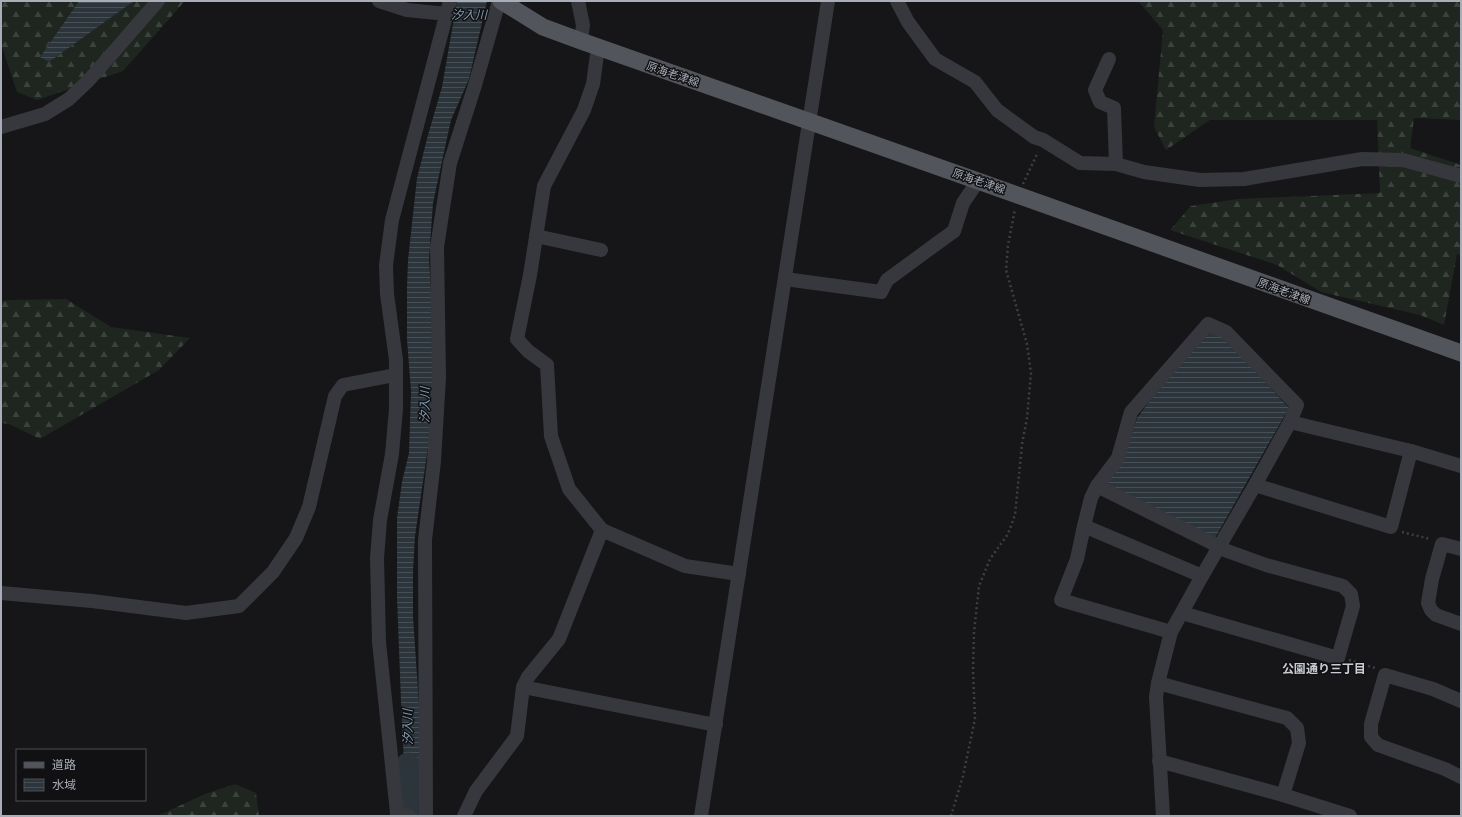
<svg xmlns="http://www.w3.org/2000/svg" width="1462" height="817" viewBox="0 0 1462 817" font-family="'DM Sans','Noto Sans JP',sans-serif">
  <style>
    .forest { fill: url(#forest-firs) }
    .water { fill: url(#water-rules) }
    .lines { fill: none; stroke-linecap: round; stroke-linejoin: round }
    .river { stroke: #2c353c; stroke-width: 23 }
    .path { stroke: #3d3f44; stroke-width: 2.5; stroke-dasharray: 2 3; stroke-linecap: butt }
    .minor { stroke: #37383d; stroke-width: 14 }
    .major { stroke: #53555c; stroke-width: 17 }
    .labels { text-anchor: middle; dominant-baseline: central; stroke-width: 3; stroke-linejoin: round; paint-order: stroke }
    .street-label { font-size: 11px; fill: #a8adb8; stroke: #111113 }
    .water-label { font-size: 12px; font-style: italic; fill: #7f9bb3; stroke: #111113 }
    .neighbourhood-label { font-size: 12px; font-weight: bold; fill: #c9ccd4; stroke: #111113 }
  </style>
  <defs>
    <pattern id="forest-firs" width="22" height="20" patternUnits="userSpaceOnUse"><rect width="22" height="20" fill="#1e261f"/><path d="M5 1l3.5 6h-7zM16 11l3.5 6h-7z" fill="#3c433d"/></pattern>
    <pattern id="water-rules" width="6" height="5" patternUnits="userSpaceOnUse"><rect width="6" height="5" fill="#2c353c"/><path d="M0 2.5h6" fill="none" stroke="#485056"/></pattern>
  </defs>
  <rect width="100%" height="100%" fill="#161618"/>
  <g class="forest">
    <path d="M1 1H79L40 57 49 62 134 1H185L123 71 37 100 17 92 1 44Z"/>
    <path d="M1138 1H1461V120L1414 118 1410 148 1461 165V255L1457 254 1444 325 1420 315 1321 292 1277 265 1170 230 1191 206 1238 199 1380 193 1377 120H1210L1166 150 1154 127 1163 30Z"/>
    <path d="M66 299 111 327 190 338 159 370 40 439 9 424 1 423V301L8 300Z"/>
    <path d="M235 784 256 793 259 816H157L205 794Z"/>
  </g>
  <g class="water">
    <path d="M79 1H134L49 62 40 57Z"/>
    <path d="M457 1H487L469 79 451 120 433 203 429 259 435 365 431 427 415 536 413 571V616L419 706 422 814 412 813 405 774 402 728 397 597V518L402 482 409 453 411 391 407 340V288L408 260 417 178 428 135 442 87Z"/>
    <path d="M1210 330 1222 335 1289 408 1215 538 1107 484 1130 439 1137 418 1152 398Z"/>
  </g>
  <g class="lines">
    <path class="river" d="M408 764 409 816"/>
    <g class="path">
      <path d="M1023 184 1038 152"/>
      <path d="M1402 532 1430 539"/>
      <path d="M1349 660 1375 668"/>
      <path d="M951 816 963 776 975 719 973 670 974 632 979 586 990 559 1008 534 1015 515 1022 444 1027 418 1031 373 1027 344 1006 270 1008 245 1015 209"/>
    </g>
    <g class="minor">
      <path d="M379 1 407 10 447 14"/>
      <path d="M578 1 583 25 581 41"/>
      <path d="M897 1 908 22 935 59 975 82 997 110 1034 137 1043 140 1080 163 1116 164 1144 172 1200 180 1244 179 1362 159 1403 160 1461 176"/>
      <path d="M598 47 593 84 584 110 544 186 530 275 517 339 528 351 547 365 551 436 569 489 602 530 685 566 739 574"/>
      <path d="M1109 59 1095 90 1100 102 1114 108 1116 164"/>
      <path d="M1 127 45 114 69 99 89 80 158 1"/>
      <path d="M536 236 601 250"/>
      <path d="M785 279 881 292 887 280 954 231 963 203 978 181"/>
      <path d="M1290 422 1411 451 1461 466"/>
      <path d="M1255 485 1391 527 1411 451"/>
      <path d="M1097 486 1118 458 1131 412 1208 324 1226 332 1297 405 1290 422 1255 485 1202 576 1171 632 1158 683 1156 697 1163 816"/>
      <path d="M1084 526 1077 559 1061 600 1171 632"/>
      <path d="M1461 549 1442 544 1432 579 1428 603 1431 610 1436 615 1461 624"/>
      <path d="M1 593 92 601 186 613 239 606 273 572 296 538 309 507 335 396 343 385 395 375"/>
      <path d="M1182 613 1338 658 1353 606 1351 594 1343 586 1266 565 1219 548 1212 543 1097 486 1091 498 1084 526 1202 576"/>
      <path d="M1158 683 1287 718 1297 728 1299 743 1283 795"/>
      <path d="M523 687 716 725"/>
      <path d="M1461 701 1433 689 1385 675 1371 724V737L1378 745 1445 769 1461 777"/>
      <path d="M1159 761 1283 795 1350 816"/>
      <path d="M409 816 397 813 379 642 377 558 380 520 392 454 396 409V360L387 294 386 265 392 220 450 1"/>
      <path d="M426 816 425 540 434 461 439 377 437 247 450 163 475 85 499 1"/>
      <path d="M464 816 476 791 517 736 523 687 528 677 559 639 602 530"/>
      <path d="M701 816 828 1"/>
    </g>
    <path class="major" d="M501 1 543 27 581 41 978 181 1461 353"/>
  </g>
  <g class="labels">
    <g class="street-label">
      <text transform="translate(673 74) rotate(19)">原海老津線</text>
      <text transform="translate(979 181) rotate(19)">原海老津線</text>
      <text transform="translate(1284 291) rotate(20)">原海老津線</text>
    </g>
    <g class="water-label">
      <text x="469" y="15">汐入川</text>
      <text transform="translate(425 405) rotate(-89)">汐入川</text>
      <text transform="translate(408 727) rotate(-91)">汐入川</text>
    </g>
    <g class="neighbourhood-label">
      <text x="1324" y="669">公園通り三丁目</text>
    </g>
  </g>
  <rect width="1462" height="817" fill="none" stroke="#a8adb8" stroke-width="4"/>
  <rect x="16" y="749" width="130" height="52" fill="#111113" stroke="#4d4f55"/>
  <rect x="24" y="762" width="20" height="6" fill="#53555c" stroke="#4d4f55"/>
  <text x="52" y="769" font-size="12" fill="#a8adb8">道路</text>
  <rect x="24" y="779" width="20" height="12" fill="url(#water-rules)" stroke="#4d4f55"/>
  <text x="52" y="789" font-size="12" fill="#a8adb8">水域</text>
</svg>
